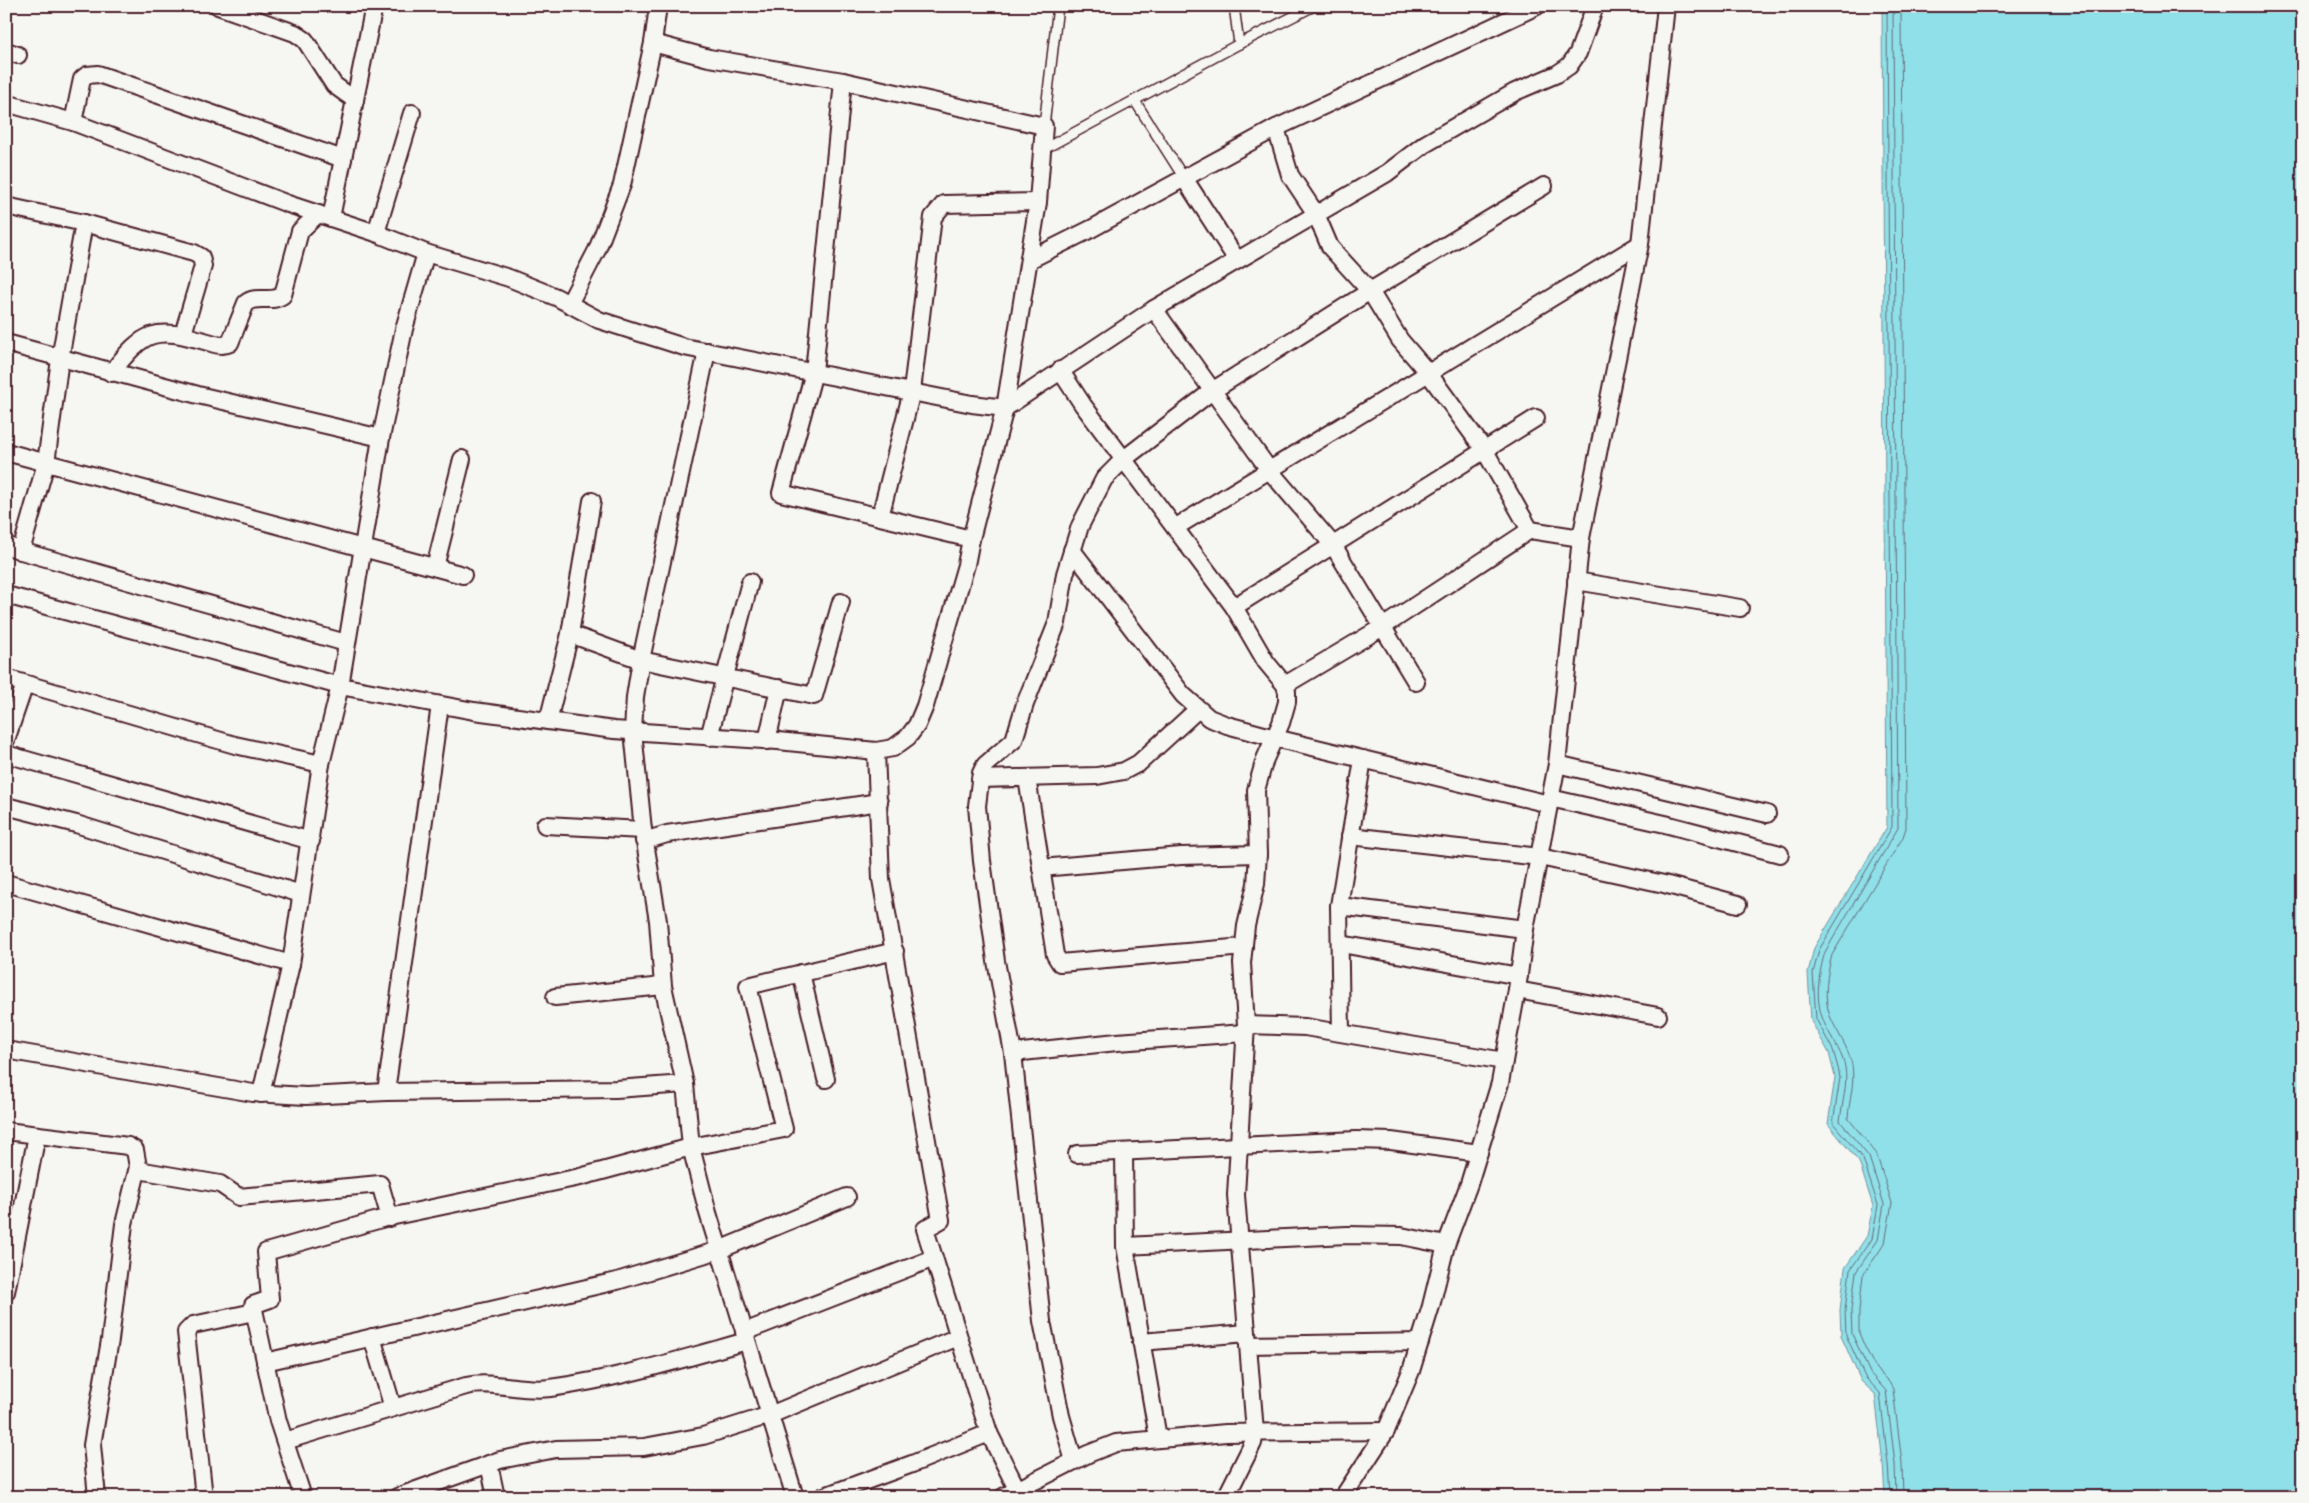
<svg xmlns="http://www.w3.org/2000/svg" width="2309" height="1503" viewBox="0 0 2309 1503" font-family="Pangolin,sans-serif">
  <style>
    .water { fill: #8fe0e9; stroke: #73939d }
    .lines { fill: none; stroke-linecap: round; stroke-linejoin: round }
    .shore { stroke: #666c77; stroke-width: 1 }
    .lane-casing { stroke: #4a1f2b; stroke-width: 12 }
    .street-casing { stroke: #4a1f2b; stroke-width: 20 }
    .lane { stroke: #f6f6f2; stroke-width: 9 }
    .street { stroke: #f6f6f2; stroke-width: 16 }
  </style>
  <rect width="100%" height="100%" fill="#f6f6f2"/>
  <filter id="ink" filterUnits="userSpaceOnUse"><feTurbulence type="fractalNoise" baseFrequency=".02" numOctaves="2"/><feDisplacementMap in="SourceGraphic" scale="10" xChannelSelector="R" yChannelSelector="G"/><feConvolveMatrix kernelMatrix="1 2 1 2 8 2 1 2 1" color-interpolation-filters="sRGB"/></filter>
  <g filter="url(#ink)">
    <path class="water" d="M1882 6H2303V1497H1885L1883 1464 1875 1394 1861 1381 1841 1336 1840 1310 1845 1268 1867 1236 1873 1206 1859 1162 1828 1124 1835 1077 1829 1053 1811 1021 1808 973 1814 948 1887 827Z"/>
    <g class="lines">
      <g class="shore">
        <path d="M1887 6 1892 827 1819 950 1813 973 1816 1019 1833 1050 1838 1068 1840 1078 1833 1123 1863 1159 1878 1205 1872 1239 1850 1270 1845 1310 1846 1335 1865 1377 1880 1393 1888 1464 1890 1497"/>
        <path d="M1893 6 1898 828 1825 952C1819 972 1815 997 1822 1017 1828 1035 1841 1048 1845 1067 1848 1084 1842 1103 1840 1121L1869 1157 1884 1204 1878 1240 1856 1272 1851 1310 1852 1334 1870 1373 1886 1391 1895 1463 1896 1497"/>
        <path d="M1901 6 1906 828 1903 837 1832 955C1827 974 1823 997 1830 1016 1837 1033 1848 1046 1852 1065 1855 1083 1849 1101 1848 1118L1876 1153 1892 1203 1885 1243 1863 1275 1859 1311V1333L1864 1345 1876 1369 1889 1382 1893 1389 1902 1463 1903 1497"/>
      </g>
      <defs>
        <g id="lane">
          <path d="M1234 6 1239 44"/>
          <path d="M1135 101 1184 178"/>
          <path d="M1044 126 1058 6"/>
          <path d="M1042 150 1239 44 1314 6"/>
        </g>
        <g id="street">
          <path d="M218 6 295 33 305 40 334 85 355 100"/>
          <path d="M6 51 18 55"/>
          <path d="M843 81 814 372 781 493 971 539"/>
          <path d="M6 103 73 122 288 204 376 233 426 253 509 278 556 297 599 320 684 347 972 404 1005 408 1154 309 1387 173 1425 144 1515 92 1557 74 1569 66 1578 53 1595 6"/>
          <path d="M73 122 82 79 87 75 98 74 343 159"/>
          <path d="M1276 128 1290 175 1316 214 1330 247 1370 291 1400 340 1429 374 1485 451 1530 530"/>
          <path d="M1184 178 1237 260"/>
          <path d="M6 206 84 223 60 359 46 463 21 551"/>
          <path d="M331 218 374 6"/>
          <path d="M84 223 194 253 201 257 203 266 183 334"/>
          <path d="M376 233 412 113"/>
          <path d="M1029 260 1091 229 1276 128 1537 6"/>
          <path d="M569 304 597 250 622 185 653 43 658 6"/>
          <path d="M1154 309 1270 471 1333 545 1416 682"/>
          <path d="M6 343 198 395 381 438"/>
          <path d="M707 351 641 660 635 697 633 731 643 830 658 921 663 986 685 1084 691 1147 708 1213 795 1497"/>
          <path d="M1060 370 1083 405 1234 607 1266 662 1285 685 1287 692V702L1281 723 1265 759 1256 790 1258 854 1256 884 1246 926 1242 963 1246 1025 1236 1195 1255 1432 1253 1443 1226 1497"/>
          <path d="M111 373C145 330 154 326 208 342 215 344 222 347 230 343L246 303C257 294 272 304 283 295L300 231 318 214"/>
          <path d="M6 452 463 575"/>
          <path d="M880 517 912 391 933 217 944 204 1038 202"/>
          <path d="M1176 527 1640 244"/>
          <path d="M6 545 21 551 346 643"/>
          <path d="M1072 550 1183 695 1209 718 1227 725 1275 738 1549 804"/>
          <path d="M435 567 462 459"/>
          <path d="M1576 581 1740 608"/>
          <path d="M6 595 340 686 474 711 614 730 778 741 876 751 893 748 908 737 917 725 925 706 966 565 971 539 1005 408 1038 202 1044 126 843 81 709 58 653 43"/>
          <path d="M1234 607 1536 418"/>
          <path d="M570 634 641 660 814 696 841 602"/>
          <path d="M6 678 235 745 321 764"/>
          <path d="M1285 685 1381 628 1530 530 1581 538"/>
          <path d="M548 721 570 634 592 501"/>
          <path d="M709 737 750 582"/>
          <path d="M6 740 25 684"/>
          <path d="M767 741 779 688"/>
          <path d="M6 754 311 841"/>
          <path d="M1557 764 1767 814"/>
          <path d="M1027 778 1055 955 1060 963 1244 947"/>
          <path d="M980 779 1097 776 1124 771 1139 763 1197 710"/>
          <path d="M1550 798 1665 824 1780 854"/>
          <path d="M6 806 76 824 301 894"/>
          <path d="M545 825 643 830"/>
          <path d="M1350 836 1540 857 1664 884 1738 904"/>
          <path d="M644 841 667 834 879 802"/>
          <path d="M1041 868 1181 856 1258 854"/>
          <path d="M6 883 291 964"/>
          <path d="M1339 906 1525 929"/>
          <path d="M1341 944 1519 976"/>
          <path d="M801 973 826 1079"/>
          <path d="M1517 990 1658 1016"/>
          <path d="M555 997 663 986"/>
          <path d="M1246 1025 1305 1027 1504 1061"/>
          <path d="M1341 1032 1339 906 1363 759"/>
          <path d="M6 1050 253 1093 306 1096 386 1092 616 1089 685 1084"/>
          <path d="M1013 1053 1117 1042 1245 1033"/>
          <path d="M386 1092 440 705"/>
          <path d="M261 1094 291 964 321 764 340 686 381 438 404 329 426 253"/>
          <path d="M6 1131 128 1146 135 1150 138 1167 144 1171 220 1184 239 1197 380 1184 390 1218"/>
          <path d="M1124 1152 1125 1246 1158 1438"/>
          <path d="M1077 1154 1356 1140 1391 1141 1479 1153"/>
          <path d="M1125 1246 1347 1235 1401 1236 1446 1245"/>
          <path d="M6 1292 37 1135"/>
          <path d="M744 1332 934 1258"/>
          <path d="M372 1337 393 1408"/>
          <path d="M1141 1342 1247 1333"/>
          <path d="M1248 1345 1420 1342"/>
          <path d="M265 1362 617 1281 719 1250 847 1197"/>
          <path d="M989 1433 1017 1489"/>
          <path d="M285 1441 466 1386C494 1380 521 1392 550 1388 617 1379 682 1359 747 1341"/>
          <path d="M1074 1461 1061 1416 1042 1321 1013 1053 996 961 982 861 977 806 981 773 985 765 1014 740 1025 704 1057 623 1065 574 1080 526 1104 479 1124 459 1212 391 1370 291 1544 186"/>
          <path d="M489 1464 496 1497"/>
          <path d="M97 1497 92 1445 110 1340 124 1224 138 1167"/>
          <path d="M204 1497 186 1332 193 1325 254 1312"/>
          <path d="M303 1497 278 1421 253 1305 270 1299 266 1252 385 1218 580 1177 691 1147 784 1129 748 986 895 951"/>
          <path d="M397 1497 500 1460 556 1449 644 1447 703 1436 770 1415 958 1337"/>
          <path d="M822 1497 912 1464 989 1433 925 1229 941 1220 881 879 876 751"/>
          <path d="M1003 1497 1088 1454 1116 1443 1226 1433 1386 1431"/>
          <path d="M1343 1497 1386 1431 1411 1371 1431 1306 1446 1245 1469 1184 1500 1083 1517 990 1525 929 1557 764 1581 538 1640 244 1666 6"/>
        </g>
      </defs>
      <use href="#lane" class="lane-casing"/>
      <use href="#street" class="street-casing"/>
      <use href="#lane" class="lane"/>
      <use href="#street" class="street"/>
    </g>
  </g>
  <rect width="2309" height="1503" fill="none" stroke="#f6f6f2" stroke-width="25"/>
  <rect x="12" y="12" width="2284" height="1478" fill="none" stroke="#4a1f2b" stroke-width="2" filter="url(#ink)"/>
</svg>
